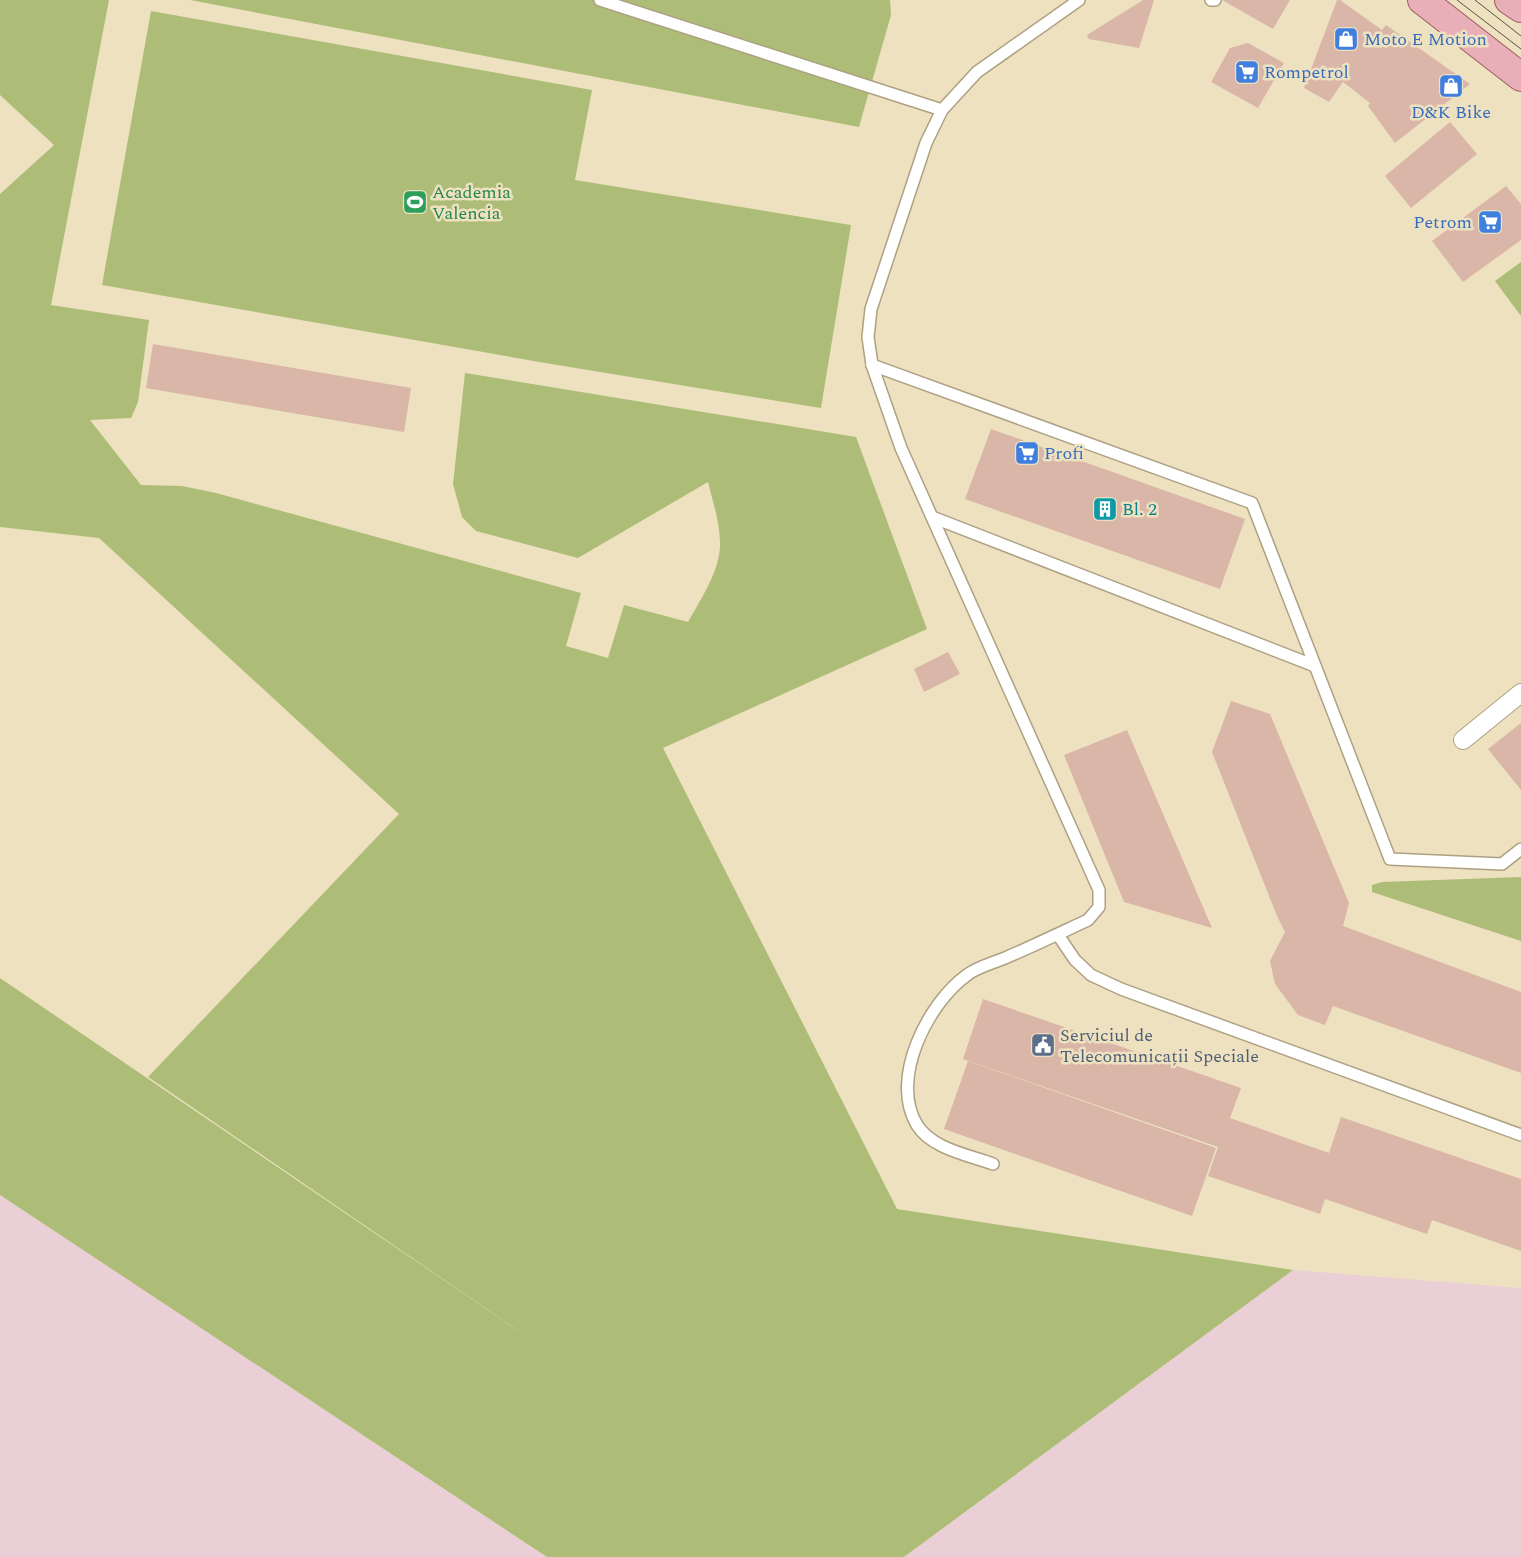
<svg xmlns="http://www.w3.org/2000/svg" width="1521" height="1557" viewBox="0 0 1521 1557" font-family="Spectral,serif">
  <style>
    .commercial { fill: #ead0d6 }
    .green { fill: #adbd77 }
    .building { fill: #d9b6a8 }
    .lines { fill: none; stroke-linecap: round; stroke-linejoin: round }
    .service-casing { stroke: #ada182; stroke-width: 14 }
    .pedestrian-casing { stroke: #ada182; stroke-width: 20 }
    .primary-casing { stroke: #9d5d63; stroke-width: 30 }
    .service { stroke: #fff; stroke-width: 11 }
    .pedestrian { stroke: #fff; stroke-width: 18 }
    .primary { stroke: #e8afb9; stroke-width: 28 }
    .tram { stroke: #595241; stroke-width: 1 }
    .labels { text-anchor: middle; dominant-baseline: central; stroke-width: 5; stroke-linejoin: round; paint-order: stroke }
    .shop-label { font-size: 18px; fill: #366cbe; stroke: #eee1c0; text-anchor: start }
    .leisure-label { font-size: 18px; fill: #27864d; stroke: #eee1c0; text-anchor: start }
    .culture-label { font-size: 18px; fill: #0d838f; stroke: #eee1c0; text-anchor: start }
    .service-label { font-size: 18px; fill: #4e5e75; stroke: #eee1c0; text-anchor: start }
  </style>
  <rect width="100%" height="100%" fill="#eee1c0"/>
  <g class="commercial">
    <path d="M0 1195 547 1557H0Z"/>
    <path d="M1293 1270 1521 1288V1557H904Z"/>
  </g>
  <g class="green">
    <path d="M0 0H109L51 305 149 320 138 402 131 418 90 420 141 485 182 486 216 493 581 593 566 646 608 658 624 605 688 622C700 601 721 569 720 543 720 523 713 502 708 482L578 558 476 531 462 517 453 484 465 373 856 437 927 629 663 748 897 1209 1293 1270 904 1557H547L0 1195V978L548 1351 148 1077 399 814 99 538 0 527V194L54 145 0 95Z"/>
    <path d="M190 0H890L891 15 859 127Z"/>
    <path d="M151 11 592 90 575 180 851 225 821 408 545 363 102 285Z"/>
    <path d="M1521 262V316L1495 281Z"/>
    <path d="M1521 877V941L1372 892V885L1382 882Z"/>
  </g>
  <g class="building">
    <path d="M1143 0H1154L1139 48 1089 39 1087 35Z"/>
    <path d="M1222 0H1290L1273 29Z"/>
    <path d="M1337 0H1340L1382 30 1386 25 1470 84 1395 143 1368 106 1370 103 1343 82 1329 102 1304 88Z"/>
    <path d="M1248 43 1284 63 1258 108 1211 82 1230 48Z"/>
    <path d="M1450 122 1477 154 1411 208 1385 176Z"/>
    <path d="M1506 186 1521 204V240L1463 282 1432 241Z"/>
    <path d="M153 344 411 388 404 432 146 388Z"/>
    <path d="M991 429 1245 519 1220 589 965 499Z"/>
    <path d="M948 652 960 674 924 692 914 669Z"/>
    <path d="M1231 701 1270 714 1349 903 1343 926 1521 992V1073L1333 1006 1325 1025 1298 1015 1275 984 1270 961 1285 932 1277 916 1212 752Z"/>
    <path d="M1521 723V790L1488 749Z"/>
    <path d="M1127 730 1212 928 1124 902 1064 755Z"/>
    <path d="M983 999 1241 1088 1230 1118 1329 1153 1341 1117 1521 1179V1251L1432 1220 1427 1234 1325 1199 1320 1214 1208 1176 1218 1147 963 1059Z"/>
    <path d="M968 1061 1216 1148 1192 1216 944 1129Z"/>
  </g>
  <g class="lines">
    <defs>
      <g id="service">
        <path d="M600 0 942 110"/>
        <path d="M1211 0H1215"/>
        <path d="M872 365 1252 503 1390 859 1502 864 1521 849"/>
        <path d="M932 517 1315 666"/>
        <path d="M1058 935 1075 960 1091 975 1121 989 1521 1135"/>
        <path d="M993 1164C969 1155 932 1149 917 1125 889 1079 928 1003 967 975 977 967 993 963 1005 958 1033 946 1060 933 1088 920L1099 907V890L901 448 872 365 868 337 871 309 926 143 942 110 977 72 1079 0"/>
      </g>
      <path id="pedestrian" d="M1463 740 1521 693"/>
      <g id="primary">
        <path d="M1422 0 1521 77"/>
        <path d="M1509 0 1521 8"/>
      </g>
    </defs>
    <use href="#service" class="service-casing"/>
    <use href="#pedestrian" class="pedestrian-casing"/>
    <use href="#primary" class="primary-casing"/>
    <use href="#service" class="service"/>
    <use href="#pedestrian" class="pedestrian"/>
    <use href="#primary" class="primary"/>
    <g class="tram">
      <path d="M1457 0 1521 49"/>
      <path d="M1475 0 1521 36"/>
    </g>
  </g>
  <defs>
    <symbol id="shop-square" viewBox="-11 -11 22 22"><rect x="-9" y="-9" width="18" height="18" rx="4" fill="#3f7fe0" stroke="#eee1c0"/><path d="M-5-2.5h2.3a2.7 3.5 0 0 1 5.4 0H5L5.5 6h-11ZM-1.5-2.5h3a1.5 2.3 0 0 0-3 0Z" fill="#fff"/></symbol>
    <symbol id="supermarket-square" viewBox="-11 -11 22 22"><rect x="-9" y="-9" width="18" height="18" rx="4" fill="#3f7fe0" stroke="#eee1c0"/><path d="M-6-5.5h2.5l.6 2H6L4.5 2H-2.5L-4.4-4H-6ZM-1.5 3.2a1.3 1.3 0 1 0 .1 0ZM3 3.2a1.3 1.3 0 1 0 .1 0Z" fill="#fff"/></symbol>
    <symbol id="stadium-square" viewBox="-11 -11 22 22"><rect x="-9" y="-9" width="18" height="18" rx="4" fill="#2e9e5b" stroke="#eee1c0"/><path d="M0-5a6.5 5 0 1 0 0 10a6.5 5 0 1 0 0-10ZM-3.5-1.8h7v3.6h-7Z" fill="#fff"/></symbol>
    <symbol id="building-square" viewBox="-11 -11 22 22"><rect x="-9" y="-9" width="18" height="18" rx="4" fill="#0f9aa8" stroke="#eee1c0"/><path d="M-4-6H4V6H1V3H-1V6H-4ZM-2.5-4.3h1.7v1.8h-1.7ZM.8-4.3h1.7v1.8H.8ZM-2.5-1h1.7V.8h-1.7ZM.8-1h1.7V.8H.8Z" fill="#fff"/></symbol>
    <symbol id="civic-square" viewBox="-11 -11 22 22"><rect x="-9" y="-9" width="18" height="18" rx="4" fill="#5c6f8a" stroke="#eee1c0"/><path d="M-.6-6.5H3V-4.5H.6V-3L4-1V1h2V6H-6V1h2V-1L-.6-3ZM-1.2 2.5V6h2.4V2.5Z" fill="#fff"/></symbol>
  </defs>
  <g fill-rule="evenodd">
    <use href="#shop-square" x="1332" y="25" width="28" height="28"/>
    <use href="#supermarket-square" x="1233" y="58" width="28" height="28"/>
    <use href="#shop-square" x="1437" y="72" width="28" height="28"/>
    <use href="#stadium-square" x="401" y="188" width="28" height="28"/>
    <use href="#supermarket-square" x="1476" y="208" width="28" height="28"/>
    <use href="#supermarket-square" x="1013" y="439" width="28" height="28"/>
    <use href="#building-square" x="1091" y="495" width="28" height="28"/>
    <use href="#civic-square" x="1029" y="1031" width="28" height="28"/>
  </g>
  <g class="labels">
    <g class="shop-label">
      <text x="1364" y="39">Moto E Motion</text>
      <text x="1264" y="72">Rompetrol</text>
      <text x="1451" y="112" text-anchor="middle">D&amp;K Bike</text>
      <text x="1472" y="222" text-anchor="end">Petrom</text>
      <text x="1044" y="453">Profi</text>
    </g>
    <g class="leisure-label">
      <text x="432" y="192">Academia<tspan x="432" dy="21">Valencia</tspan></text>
    </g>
    <g class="culture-label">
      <text x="1122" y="509">Bl. 2</text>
    </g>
    <g class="service-label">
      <text x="1060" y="1035">Serviciul de<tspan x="1060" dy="21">Telecomunicații Speciale</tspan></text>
    </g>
  </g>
</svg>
